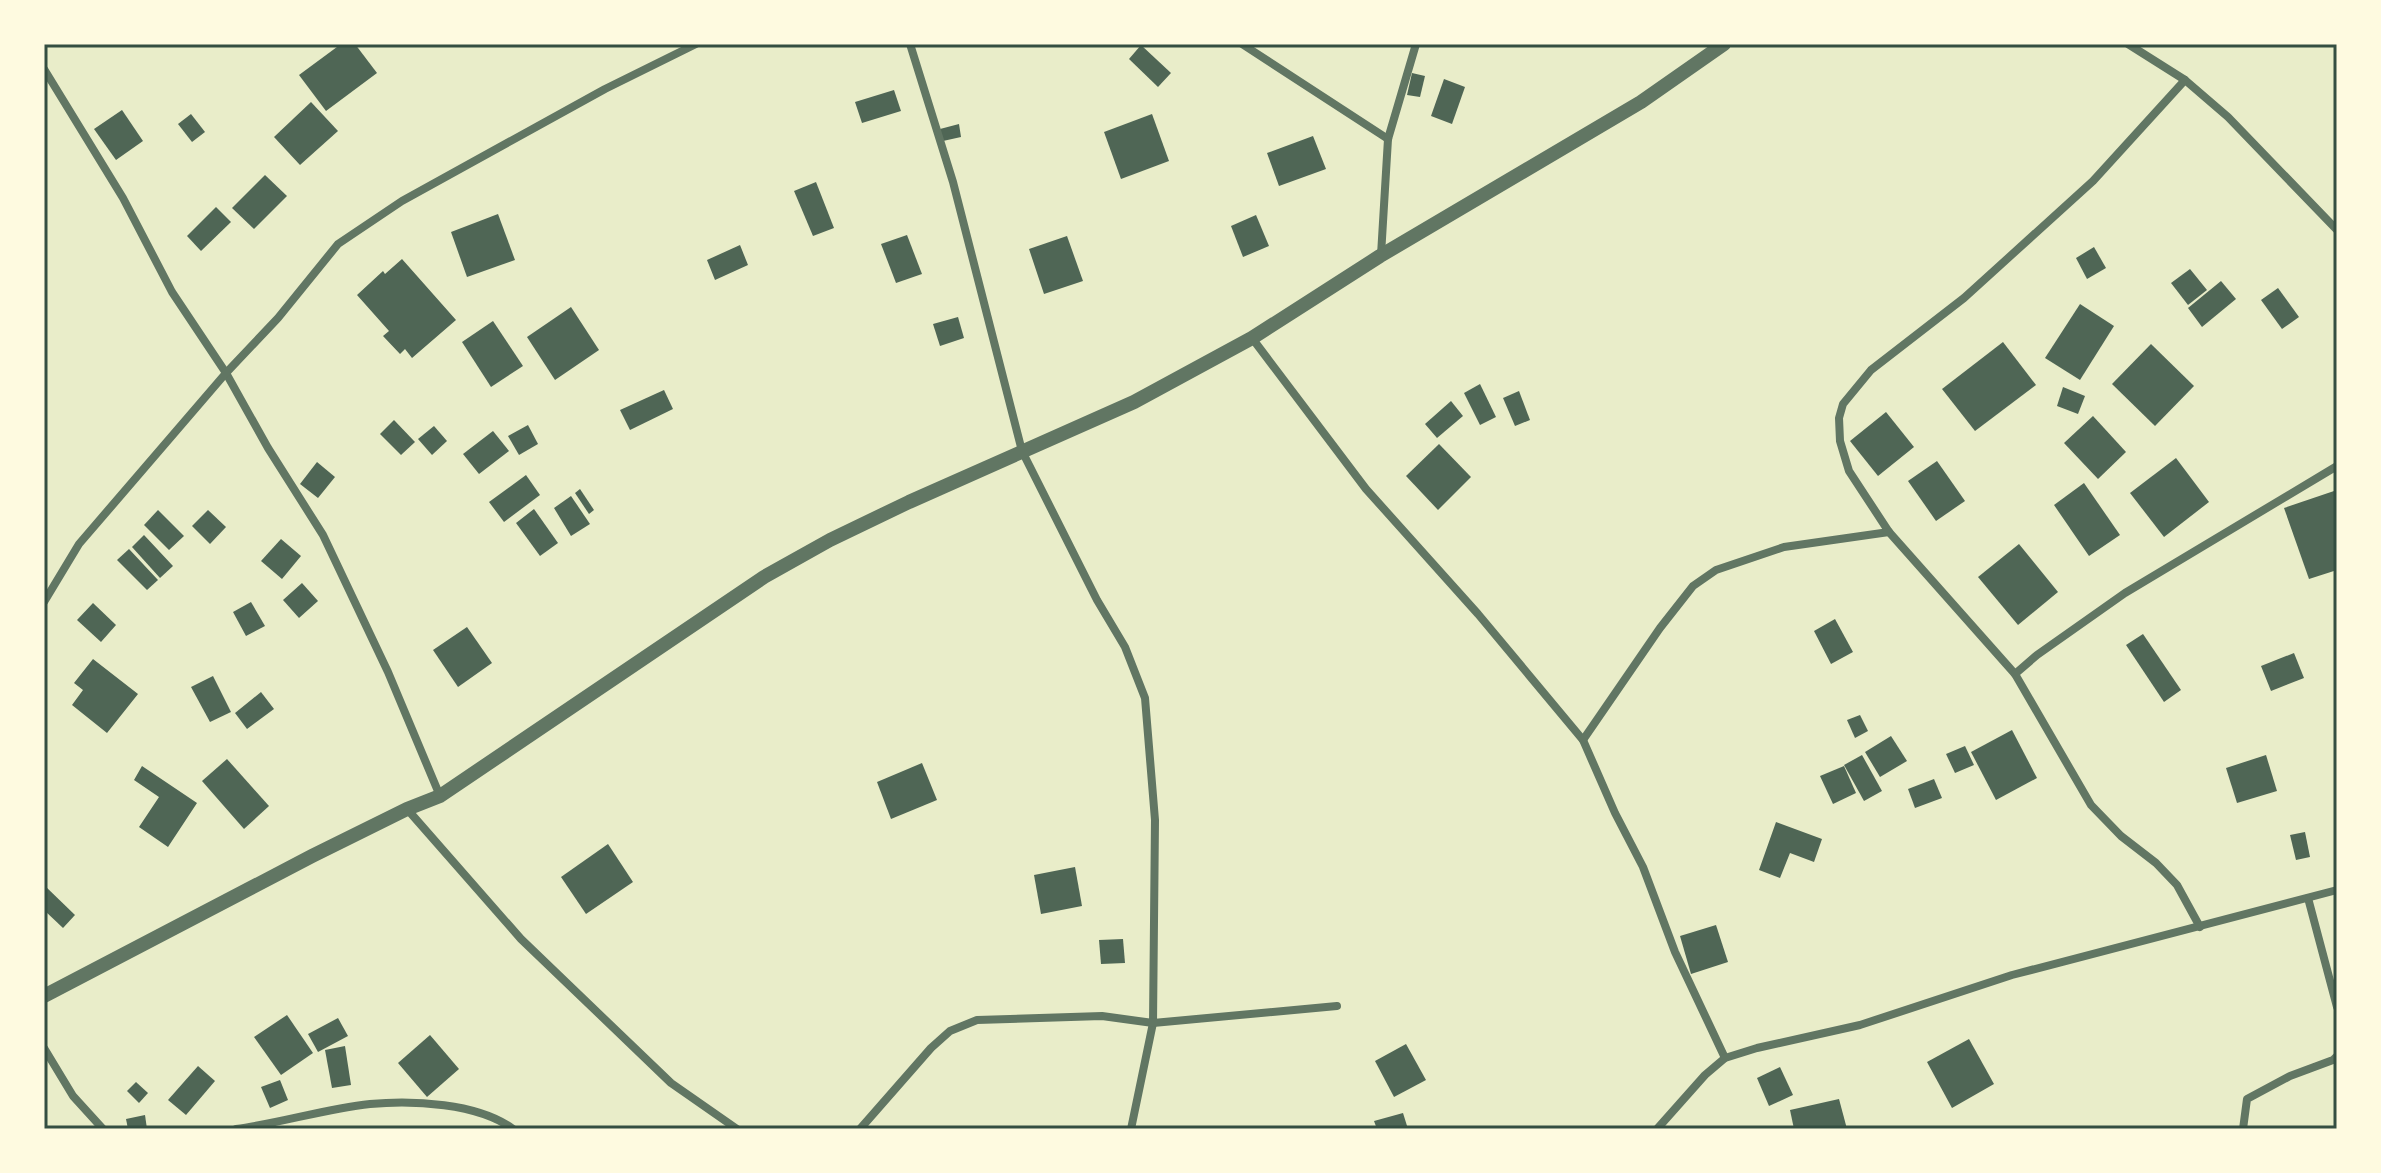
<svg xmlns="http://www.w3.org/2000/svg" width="2381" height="1173" viewBox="0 0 2381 1173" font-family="'Noto Serif',serif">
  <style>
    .building { fill: #4f6655 }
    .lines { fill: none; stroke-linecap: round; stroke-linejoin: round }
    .minor { stroke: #617663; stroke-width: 8 }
    .tertiary { stroke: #617663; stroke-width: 14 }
    .neatline { fill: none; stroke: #344e41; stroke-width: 3 }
  </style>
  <rect width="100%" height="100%" fill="#e9edc9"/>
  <g class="building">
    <path d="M341 44H355L377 73 326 111 299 75Z"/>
    <path d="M1141 45 1171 73 1158 87 1129 59Z"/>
    <path d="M1412 73 1425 76 1420 97 1407 95Z"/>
    <path d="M1444 79 1465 87 1452 124 1431 116Z"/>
    <path d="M894 90 901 111 862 123 855 102Z"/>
    <path d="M311 102 338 131 300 165 274 137Z"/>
    <path d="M122 110 143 141 116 160 94 129Z"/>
    <path d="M191 114 205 132 192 142 178 124Z"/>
    <path d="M1152 114 1169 161 1121 179 1104 132Z"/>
    <path d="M959 124 961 137 943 141 940 129Z"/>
    <path d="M1313 136 1326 169 1279 186 1267 153Z"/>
    <path d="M265 175 287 196 254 229 232 208Z"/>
    <path d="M816 182 834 228 813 236 794 191Z"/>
    <path d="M216 207 231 222 201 251 187 236Z"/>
    <path d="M498 214 515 260 467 277 451 232Z"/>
    <path d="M1256 215 1269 246 1243 257 1231 226Z"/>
    <path d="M907 235 922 274 896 283 881 244Z"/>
    <path d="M1067 236 1083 281 1044 294 1029 249Z"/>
    <path d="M740 245 748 265 715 280 707 260Z"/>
    <path d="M2094 247 2106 268 2087 279 2076 258Z"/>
    <path d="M402 259 456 320 412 358 405 349 400 354 383 336 389 331 357 295 383 271 385 274Z"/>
    <path d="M2190 269 2207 290 2188 305 2171 283Z"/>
    <path d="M2221 281 2236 299 2202 327 2188 308Z"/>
    <path d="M2278 288 2299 317 2282 329 2261 300Z"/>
    <path d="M2080 304 2114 326 2080 380 2045 358Z"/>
    <path d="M571 307 599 350 555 380 527 337Z"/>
    <path d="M958 317 964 338 940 346 933 324Z"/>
    <path d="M493 321 523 366 491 387 462 342Z"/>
    <path d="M2003 342 2036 385 1975 431 1942 389Z"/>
    <path d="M2151 344 2194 386 2155 426 2112 384Z"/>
    <path d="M1480 384 1496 417 1480 425 1464 393Z"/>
    <path d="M2063 387 2085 396 2078 414 2057 406Z"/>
    <path d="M664 390 673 409 630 430 620 410Z"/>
    <path d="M1519 391 1530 420 1515 426 1503 398Z"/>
    <path d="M1451 401 1463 416 1437 438 1425 424Z"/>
    <path d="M1886 412 1914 447 1878 476 1850 441Z"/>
    <path d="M2093 416 2126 452 2098 479 2064 443Z"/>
    <path d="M394 420 415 442 401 455 380 434Z"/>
    <path d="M528 425 538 444 519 455 508 436Z"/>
    <path d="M434 426 447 441 432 455 418 439Z"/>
    <path d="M493 431 509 451 479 474 463 454Z"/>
    <path d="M1439 444 1471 477 1438 510 1406 476Z"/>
    <path d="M2176 458 2209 502 2164 537 2130 493Z"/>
    <path d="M1937 461 1965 501 1936 521 1908 481Z"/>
    <path d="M317 462 335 477 318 498 300 484Z"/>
    <path d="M526 475 540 495 504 522 489 502Z"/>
    <path d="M2084 483 2120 535 2089 556 2054 505Z"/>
    <path d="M580 489 594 510 589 514 575 493Z"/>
    <path d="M2334 491 2337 500V570L2309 579 2284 508Z"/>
    <path d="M571 496 590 524 571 536 554 508Z"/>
    <path d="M534 509 558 543 540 556 516 523Z"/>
    <path d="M158 510 184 536 169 550 144 525Z"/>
    <path d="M208 510 226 527 210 544 192 526Z"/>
    <path d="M144 535 173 566 160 578 132 547Z"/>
    <path d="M281 539 301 556 282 579 261 561Z"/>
    <path d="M2019 544 2058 592 2018 625 1978 577Z"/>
    <path d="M129 549 158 580 147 590 117 560Z"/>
    <path d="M302 583 318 601 299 618 283 600Z"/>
    <path d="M251 602 265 626 246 636 233 612Z"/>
    <path d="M93 603 116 625 101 642 77 620Z"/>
    <path d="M1835 619 1853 652 1831 664 1814 631Z"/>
    <path d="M467 627 492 663 458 687 433 650Z"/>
    <path d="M2143 634 2181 690 2164 702 2126 645Z"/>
    <path d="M2294 653 2304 678 2271 691 2261 666Z"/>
    <path d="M93 659 138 694 107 733 72 705 83 690 74 683Z"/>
    <path d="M213 676 231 712 210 722 191 687Z"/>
    <path d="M261 692 274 709 247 729 235 713Z"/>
    <path d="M1860 715 1868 731 1855 738 1847 720Z"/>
    <path d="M2012 730 2037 778 1996 800 1971 752Z"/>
    <path d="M1891 736 1907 761 1880 777 1865 752Z"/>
    <path d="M1965 746 1974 765 1955 773 1946 754Z"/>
    <path d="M1862 755 1882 791 1864 801 1844 765Z"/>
    <path d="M2266 755 2277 791 2237 803 2226 768Z"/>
    <path d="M227 759 269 806 244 829 202 781Z"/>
    <path d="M922 763 937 800 891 819 877 782Z"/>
    <path d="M142 766 197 803 168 847 139 827 159 797 134 780Z"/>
    <path d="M1844 766 1856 793 1833 804 1820 776Z"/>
    <path d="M1934 779 1942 798 1915 808 1908 789Z"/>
    <path d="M1776 822 1822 839 1814 862 1790 853 1780 878 1759 870Z"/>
    <path d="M2305 832 2310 857 2296 860 2290 835Z"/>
    <path d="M608 844 633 882 586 914 561 877Z"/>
    <path d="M1075 867 1082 906 1041 914 1034 875Z"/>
    <path d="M44 885 75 915 63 928 44 910Z"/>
    <path d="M1716 925 1728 962 1691 974 1680 936Z"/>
    <path d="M1123 939 1125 963 1101 964 1099 940Z"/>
    <path d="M287 1015 313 1053 281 1075 254 1037Z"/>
    <path d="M338 1018 348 1036 318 1052 308 1034Z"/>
    <path d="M430 1035 459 1069 427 1097 398 1063Z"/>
    <path d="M1969 1039 1994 1084 1952 1108 1927 1062Z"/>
    <path d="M1406 1044 1426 1080 1394 1097 1375 1061Z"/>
    <path d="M345 1046 351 1085 332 1088 325 1050Z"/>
    <path d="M198 1066 215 1081 186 1115 168 1100Z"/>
    <path d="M1780 1067 1793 1095 1769 1106 1757 1078Z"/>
    <path d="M280 1080 288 1100 270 1108 261 1087Z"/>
    <path d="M136 1082 148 1093 139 1103 127 1091Z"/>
    <path d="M1839 1099 1847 1129H1794L1790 1110Z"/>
    <path d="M1403 1113 1408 1129H1377L1374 1121Z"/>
    <path d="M145 1115 147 1129H128L126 1119Z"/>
  </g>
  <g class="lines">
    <g class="minor">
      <path d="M910 44 953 182 1022 451 1097 600 1125 647 1145 698 1155 820 1153 1023 1131 1129"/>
      <path d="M1242 44 1388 139"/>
      <path d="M2128 44 2185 80 2228 117 2337 230"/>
      <path d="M44 69 123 198 172 292 226 373 268 448 323 535 388 672 440 796"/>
      <path d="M1381 255 1388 139 1416 44"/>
      <path d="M1252 338 1366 489 1478 614 1583 740 1615 813 1643 867 1675 952 1725 1058"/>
      <path d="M44 602 79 544 226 373 278 318 338 244 402 201 605 89 696 44"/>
      <path d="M2015 674 1889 532 1849 471 1840 441 1839 418 1843 404 1871 370 1964 298 2093 181 2185 80"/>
      <path d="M1583 740 1660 628 1693 586 1716 570 1784 547 1889 532"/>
      <path d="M407 809 521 939 671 1083 737 1129"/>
      <path d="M2308 898 2337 1007"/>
      <path d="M2200 927 2177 885 2156 863 2121 836 2091 805 2015 674 2037 655 2125 593 2337 466"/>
      <path d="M44 1048 73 1096 103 1129"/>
      <path d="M236 1129C281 1123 325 1109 370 1104 412 1100 478 1103 513 1129"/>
      <path d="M860 1129 931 1048 950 1031 977 1020 1102 1016 1153 1023 1337 1006"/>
      <path d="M1657 1129 1705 1075 1725 1058 1757 1048 1860 1025 2012 975 2337 890"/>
      <path d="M2243 1129 2247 1099 2290 1076 2333 1060 2337 1056"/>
    </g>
    <path class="tertiary" d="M44 996 312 856 407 809 440 796 764 577 830 540 909 502 1134 402 1252 338 1380 256 1641 102 1724 44"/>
  </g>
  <rect width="2381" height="1173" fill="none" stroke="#fefae0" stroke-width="92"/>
  <rect x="46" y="46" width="2289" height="1081" class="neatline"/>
</svg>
